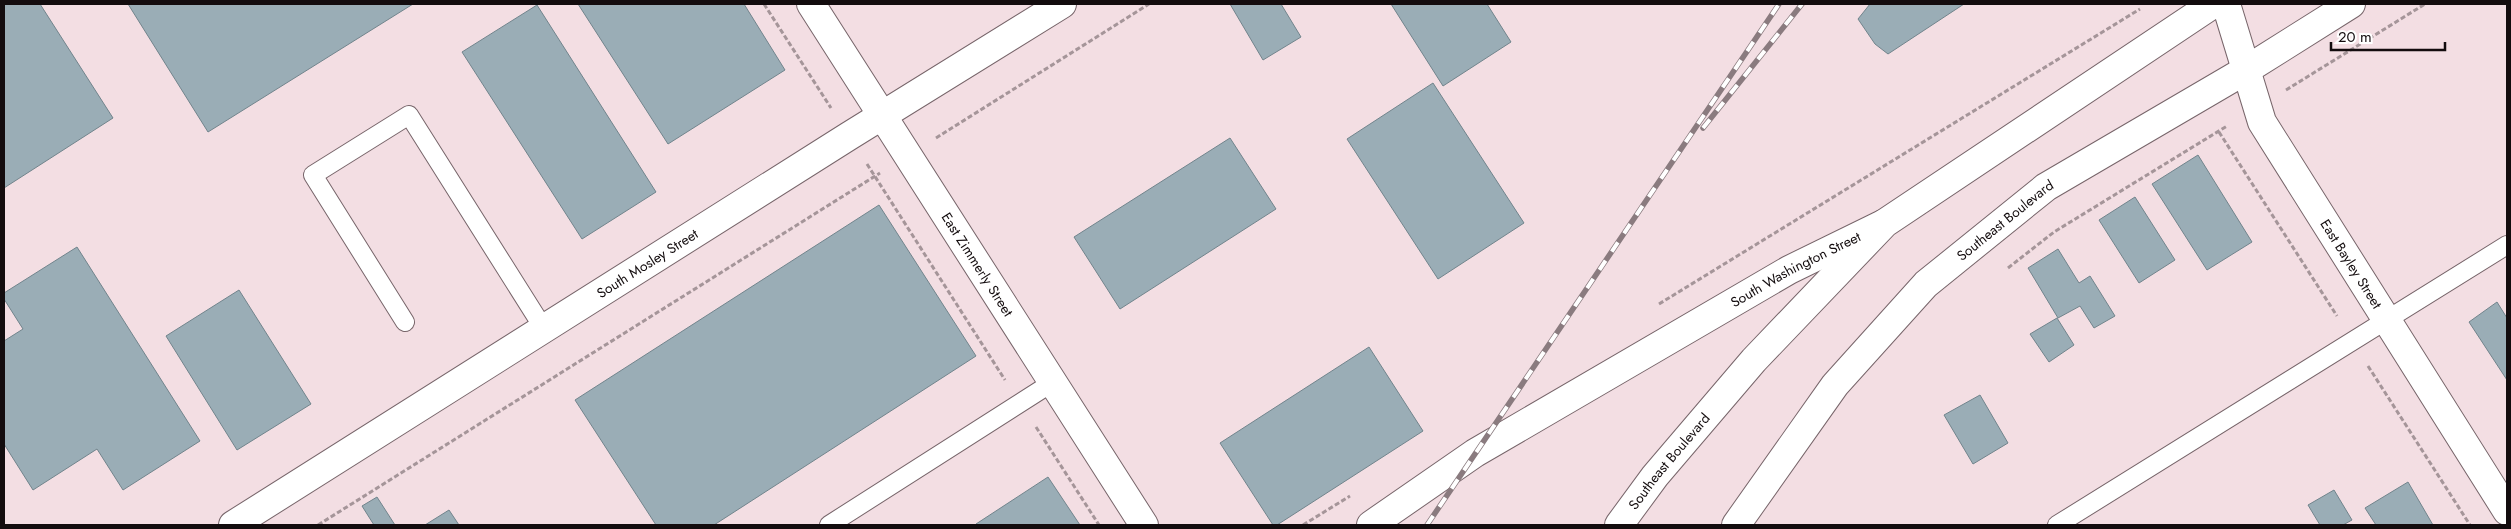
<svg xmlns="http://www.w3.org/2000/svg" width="2511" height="529" viewBox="0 0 2511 529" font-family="Jost,sans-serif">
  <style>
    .building { fill: #9aadb6; stroke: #71848c }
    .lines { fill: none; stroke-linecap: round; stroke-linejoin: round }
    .lane-casing { stroke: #77656a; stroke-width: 20 }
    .street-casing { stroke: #77656a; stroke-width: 30 }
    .secondary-casing { stroke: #77656a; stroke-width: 30 }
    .primary-casing { stroke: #77656a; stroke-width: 30 }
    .path { stroke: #a59599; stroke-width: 3; stroke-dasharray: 5 2.5; stroke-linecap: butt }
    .lane { stroke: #fff; stroke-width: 18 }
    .street { stroke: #fff; stroke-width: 28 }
    .secondary { stroke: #fff; stroke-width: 28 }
    .primary { stroke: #fff; stroke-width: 28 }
    .rail-casing { stroke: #8a7b7f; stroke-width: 5.5 }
    .rail { stroke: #fff; stroke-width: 4; stroke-dasharray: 11; stroke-linecap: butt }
    .labels { text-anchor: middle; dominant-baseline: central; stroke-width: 4; stroke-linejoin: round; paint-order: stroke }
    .street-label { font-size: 14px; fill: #130c0e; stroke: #fff }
  </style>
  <rect width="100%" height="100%" fill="#f3dee3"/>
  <g class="building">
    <path d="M4 4H40L113 118 4 188Z"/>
    <path d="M128 4H413L208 132Z"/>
    <path d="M578 4H744L785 70 668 144Z"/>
    <path d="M1230 4H1281L1301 37 1263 60Z"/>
    <path d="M1391 4H1487L1511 42 1443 86Z"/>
    <path d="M1870 4H1964L1888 54 1875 44 1858 19Z"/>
    <path d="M537 5 656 192 582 239 462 52Z"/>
    <path d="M1433 83 1524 223 1438 279 1347 139Z"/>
    <path d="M1230 138 1276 209 1120 309 1074 237Z"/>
    <path d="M2198 155 2252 242 2207 270 2152 184Z"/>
    <path d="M2135 197 2175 260 2139 283 2099 220Z"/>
    <path d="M879 205 976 356 714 525H656L575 400Z"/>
    <path d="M77 247 200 441 123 490 97 449 33 490 4 444V341L23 329 4 299V293Z"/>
    <path d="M2058 249 2079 283 2090 276 2115 316 2094 328 2080 306 2058 318 2028 268Z"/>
    <path d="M239 290 311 404 237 450 166 336Z"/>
    <path d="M2497 302 2507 318V380L2469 322Z"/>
    <path d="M2057 318 2074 345 2049 362 2030 334Z"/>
    <path d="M1369 347 1423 431 1277 525H1273L1220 443Z"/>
    <path d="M1980 395 2008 443 1973 464 1944 415Z"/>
    <path d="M1048 477 1080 525H977L976 524Z"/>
    <path d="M2408 482 2433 525H2376L2365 508Z"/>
    <path d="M2334 490 2352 520 2343 525H2320L2308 505Z"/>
    <path d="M377 497 395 525H374L362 506Z"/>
    <path d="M449 510 459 525H425Z"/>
  </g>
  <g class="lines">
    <defs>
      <g id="lane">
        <path d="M405 322 313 175 409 115 544 329"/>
        <path d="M829 525 1053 382"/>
        <path d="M2057 525 2507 245"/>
      </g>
      <g id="street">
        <path id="s1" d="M811 4 1144 525"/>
        <path id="s2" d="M2226 4 2262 122 2507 511"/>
        <path id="s3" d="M233 525 849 136 1062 4"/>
      </g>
      <g id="secondary">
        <path id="s4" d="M1371 525 1475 453 1789 270 1883 224"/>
      </g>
      <g id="primary">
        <path id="s5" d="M1619 525 1655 476 1754 360 1885 223 2213 4"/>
        <path id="s6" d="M1736 525 1835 385 1926 284 2046 187 2246 70 2351 4"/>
      </g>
    </defs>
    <use href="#lane" class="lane-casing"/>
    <use href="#street" class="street-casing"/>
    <use href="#secondary" class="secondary-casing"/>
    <use href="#primary" class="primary-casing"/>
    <g class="path">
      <path d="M764 4 831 108"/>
      <path d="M2286 90 2425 4"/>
      <path d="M2219 132 2337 316"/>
      <path d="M936 138 1149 4"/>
      <path d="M867 164 1005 380"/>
      <path d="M2008 268 2054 232 2227 126"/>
      <path d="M1659 304 2140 9"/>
      <path d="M2368 366 2470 525"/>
      <path d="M1036 427 1099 525"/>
      <path d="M318 525 880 173"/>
      <path d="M1303 525 1350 496"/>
    </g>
    <use href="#lane" class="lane"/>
    <use href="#street" class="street"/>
    <use href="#secondary" class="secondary"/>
    <use href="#primary" class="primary"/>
    <defs>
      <g id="rail">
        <path d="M1703 128 1802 4"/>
        <path d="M1427 525 1779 4"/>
      </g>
    </defs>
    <use href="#rail" class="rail-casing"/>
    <use href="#rail" class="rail"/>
  </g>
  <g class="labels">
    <g class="street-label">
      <text stroke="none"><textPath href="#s6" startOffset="409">Southeast Boulevard</textPath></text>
      <text stroke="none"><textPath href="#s3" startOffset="490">South Mosley Street</textPath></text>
      <text stroke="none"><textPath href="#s1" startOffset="309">East Zimmerly Street</textPath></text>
      <text stroke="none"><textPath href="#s2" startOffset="291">East Bayley Street</textPath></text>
      <text stroke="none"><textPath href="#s4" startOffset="496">South Washington Street</textPath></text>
      <text stroke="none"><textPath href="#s5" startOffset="81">Southeast Boulevard</textPath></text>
    </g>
  </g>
  <rect width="2511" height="529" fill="none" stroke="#130c0e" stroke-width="10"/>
  <path d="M2331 42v8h114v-8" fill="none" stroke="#130c0e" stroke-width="2.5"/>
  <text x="2338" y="42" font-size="15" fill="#130c0e" stroke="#ffffff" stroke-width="4" paint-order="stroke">20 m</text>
</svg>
